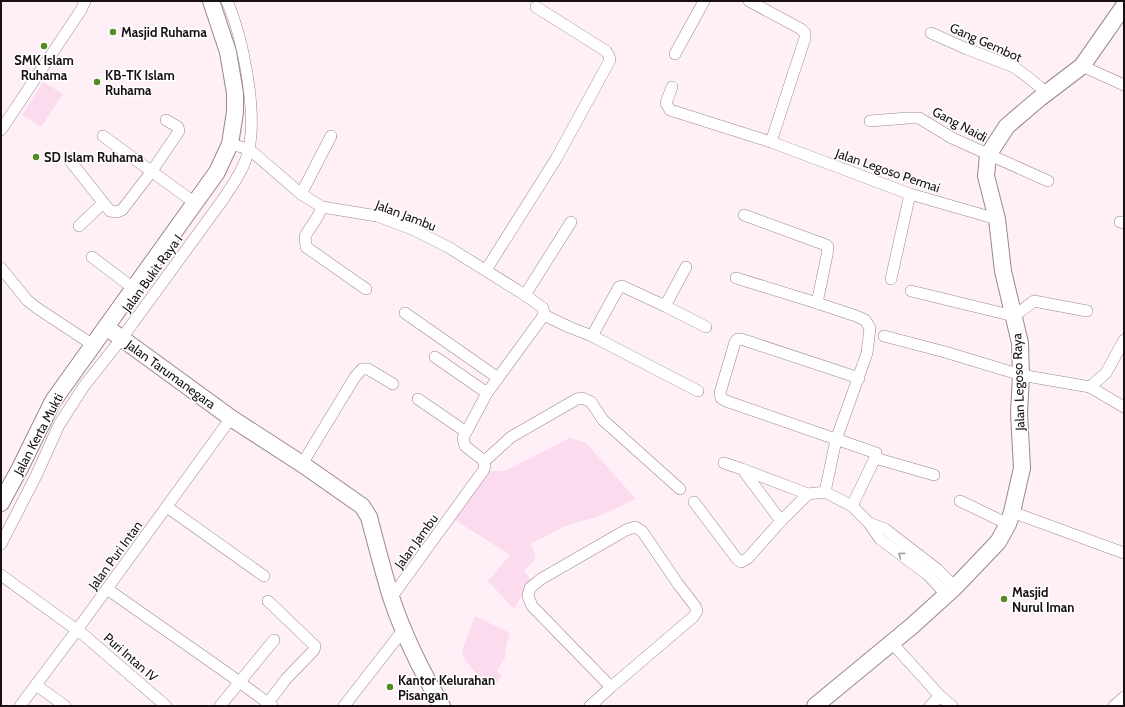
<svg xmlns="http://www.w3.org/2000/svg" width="1125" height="707" viewBox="0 0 1125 707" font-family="Cabin,sans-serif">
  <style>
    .green { fill: #fcdbee }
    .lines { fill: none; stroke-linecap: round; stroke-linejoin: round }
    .street-casing { stroke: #9b8592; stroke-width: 12 }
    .secondary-casing { stroke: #9b8592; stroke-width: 18 }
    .street { stroke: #fff; stroke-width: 11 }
    .secondary { stroke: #fff; stroke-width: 16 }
    .oneway { stroke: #a39fa1 }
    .poi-dot { fill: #568b24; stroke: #fff; stroke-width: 1.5 }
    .labels { text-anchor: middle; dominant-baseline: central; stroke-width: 3; stroke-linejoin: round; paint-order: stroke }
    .poi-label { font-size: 13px; font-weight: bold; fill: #181015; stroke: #fff; text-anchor: start }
    .street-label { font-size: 13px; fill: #181015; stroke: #fff }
  </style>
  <rect width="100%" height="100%" fill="#fff0f8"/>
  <g class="green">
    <path d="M43 82 63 94 41 127 22 115Z"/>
    <path d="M570 438 586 443 636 499 599 516 563 527 531 544 536 558 524 571 531 580 514 609 488 581 510 555 455 520 489 471H505Z"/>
    <path d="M475 616 510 633 506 647 505 658 497 670 502 677 489 689 465 660 462 651Z"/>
  </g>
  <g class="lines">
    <defs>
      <g id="street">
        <path d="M749 1 801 29 805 33V38L771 142"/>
        <path d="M931 33 967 49 1014 67 1029 78 1047 93"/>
        <path d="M675 54 704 1"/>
        <path d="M1082 66 1124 85"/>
        <path d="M672 87 666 103 670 110 771 142 910 194 997 219"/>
        <path d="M870 121 908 118H919L952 138 1048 181"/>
        <path d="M1 130 81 10 85 1"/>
        <path d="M103 136 195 203"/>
        <path d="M230 144 249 149 301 194 322 207 377 216 412 229 448 247 525 295 543 308 544 315"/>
        <path d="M71 162 110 211 117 212 122 210 152 171 179 131 178 127 166 120"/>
        <path d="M301 194 331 136"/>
        <path d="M322 207 318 216 305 236 306 247 366 289"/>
        <path d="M744 215 826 245 828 247 827 255 817 303"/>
        <path d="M1120 222 1124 223"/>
        <path d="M79 226 103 203"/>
        <path d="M92 257 133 288"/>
        <path d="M1 268 27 300 37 308 93 345"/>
        <path d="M486 270 556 159 610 60 609 56 606 51 536 7"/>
        <path d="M891 279 910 194"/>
        <path d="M911 291 1014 316 1034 301 1087 311"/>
        <path d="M525 295 571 222"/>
        <path d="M665 306 686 267"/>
        <path d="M405 313 498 378"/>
        <path d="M544 315 569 327 592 336 698 391"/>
        <path d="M592 336 619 287 622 286 665 306 706 327"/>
        <path d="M884 336 945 352 1021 375 1090 387 1106 373 1124 340"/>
        <path d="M435 357 487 393"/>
        <path d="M1090 387 1124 407"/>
        <path d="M418 399 466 432"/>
        <path d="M875 458 934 475"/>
        <path d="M483 460 488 458 511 437 577 399 582 398 591 402 603 420 680 489"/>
        <path d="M483 460 465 446 463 438 487 393 544 315"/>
        <path d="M724 463 742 469 808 494 825 492 836 440 867 353 870 328 865 320 856 316 817 303 736 278"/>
        <path d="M302 464 355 377 362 369H368L393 384"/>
        <path d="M743 470 781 521"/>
        <path d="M825 492 852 506 869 523 880 539 928 575 947 595"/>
        <path d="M960 501 1008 524"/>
        <path d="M694 502 737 559 741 562 748 558 781 521 808 494"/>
        <path d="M852 506 875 458 876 453 726 401 721 398 720 393 735 342 738 339H741L859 378"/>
        <path d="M167 507 264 576"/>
        <path d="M1012 512 1124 553"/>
        <path d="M869 523 885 529 937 569 955 587"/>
        <path d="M1 544 36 476 59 425 84 386 122 338 224 198C234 183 245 167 249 149 257 109 243 38 227 1"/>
        <path d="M1 575 85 636 166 706"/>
        <path d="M107 589 227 673 272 706"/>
        <path d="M391 598 483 471 485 466 483 460"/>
        <path d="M268 601 315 646 314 650 286 679 268 703"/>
        <path d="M892 643 940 696 952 706"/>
        <path d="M36 685 65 706"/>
        <path d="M20 706 77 630 231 418"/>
        <path d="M220 706 274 640"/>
        <path d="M344 706 404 629"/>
        <path d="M590 706 611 687 532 606 528 596 530 588 541 579 626 530 635 527 642 531 678 584 695 606 697 611 693 617 611 687"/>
        <path d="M930 706 940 696"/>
        <path d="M1114 706 1124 697"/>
      </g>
      <g id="secondary">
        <path d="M106 327 231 418 302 464 362 506 369 517C376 544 383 571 391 597 403 633 423 674 442 706"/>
        <path d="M1 503 20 468 53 401 217 172 230 144 235 112V93L228 52 211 1"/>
        <path d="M815 706 912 626 955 587 998 542 1008 524 1012 512 1022 468 1019 413 1021 375 1020 343 1003 271 997 219 986 176 988 155 1007 126 1040 98 1082 66 1124 6"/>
      </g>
    </defs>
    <use href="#street" class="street-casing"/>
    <use href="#secondary" class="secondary-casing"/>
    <use href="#street" class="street"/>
    <use href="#secondary" class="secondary"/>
  </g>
  <defs><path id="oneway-chevron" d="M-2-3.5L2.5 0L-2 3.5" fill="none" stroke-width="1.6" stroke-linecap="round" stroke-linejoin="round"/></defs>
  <use class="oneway" href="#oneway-chevron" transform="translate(901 555) rotate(-143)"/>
  <g class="poi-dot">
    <circle cx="113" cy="32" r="4"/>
    <circle cx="44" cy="46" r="4"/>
    <circle cx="97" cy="82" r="4"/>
    <circle cx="36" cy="157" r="4"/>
    <circle cx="1004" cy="599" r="4"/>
    <circle cx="390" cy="687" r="4"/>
  </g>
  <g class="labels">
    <g class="poi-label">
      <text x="121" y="32">Masjid Ruhama</text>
      <text x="44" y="60" text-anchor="middle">SMK Islam<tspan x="44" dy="15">Ruhama</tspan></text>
      <text x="105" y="75">KB-TK Islam<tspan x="105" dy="15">Ruhama</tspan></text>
      <text x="44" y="157">SD Islam Ruhama</text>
      <text x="1012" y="592">Masjid<tspan x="1012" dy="15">Nurul Iman</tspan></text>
      <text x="398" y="680">Kantor Kelurahan<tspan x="398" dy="15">Pisangan</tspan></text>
    </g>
    <g class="street-label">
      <text transform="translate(986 42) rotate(24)">Gang Gembot</text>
      <text transform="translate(960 124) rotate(28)">Gang Naidi</text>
      <text transform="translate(888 170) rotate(19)">Jalan Legoso Permai</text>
      <text transform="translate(406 215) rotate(21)">Jalan Jambu</text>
      <text transform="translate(152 273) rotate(-54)">Jalan Bukit Raya I</text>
      <text transform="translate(171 374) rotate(36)">Jalan Tarumanegara</text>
      <text transform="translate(1018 382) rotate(-92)">Jalan Legoso Raya</text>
      <text transform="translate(38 434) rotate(-62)">Jalan Kerta Mukti</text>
      <text transform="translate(416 541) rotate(-54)">Jalan Jambu</text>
      <text transform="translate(115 555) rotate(-54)">Jalan Puri Intan</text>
      <text transform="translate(131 657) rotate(41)">Puri Intan IV</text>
    </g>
  </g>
  <rect width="1125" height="707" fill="none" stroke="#181015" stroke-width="4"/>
</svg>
